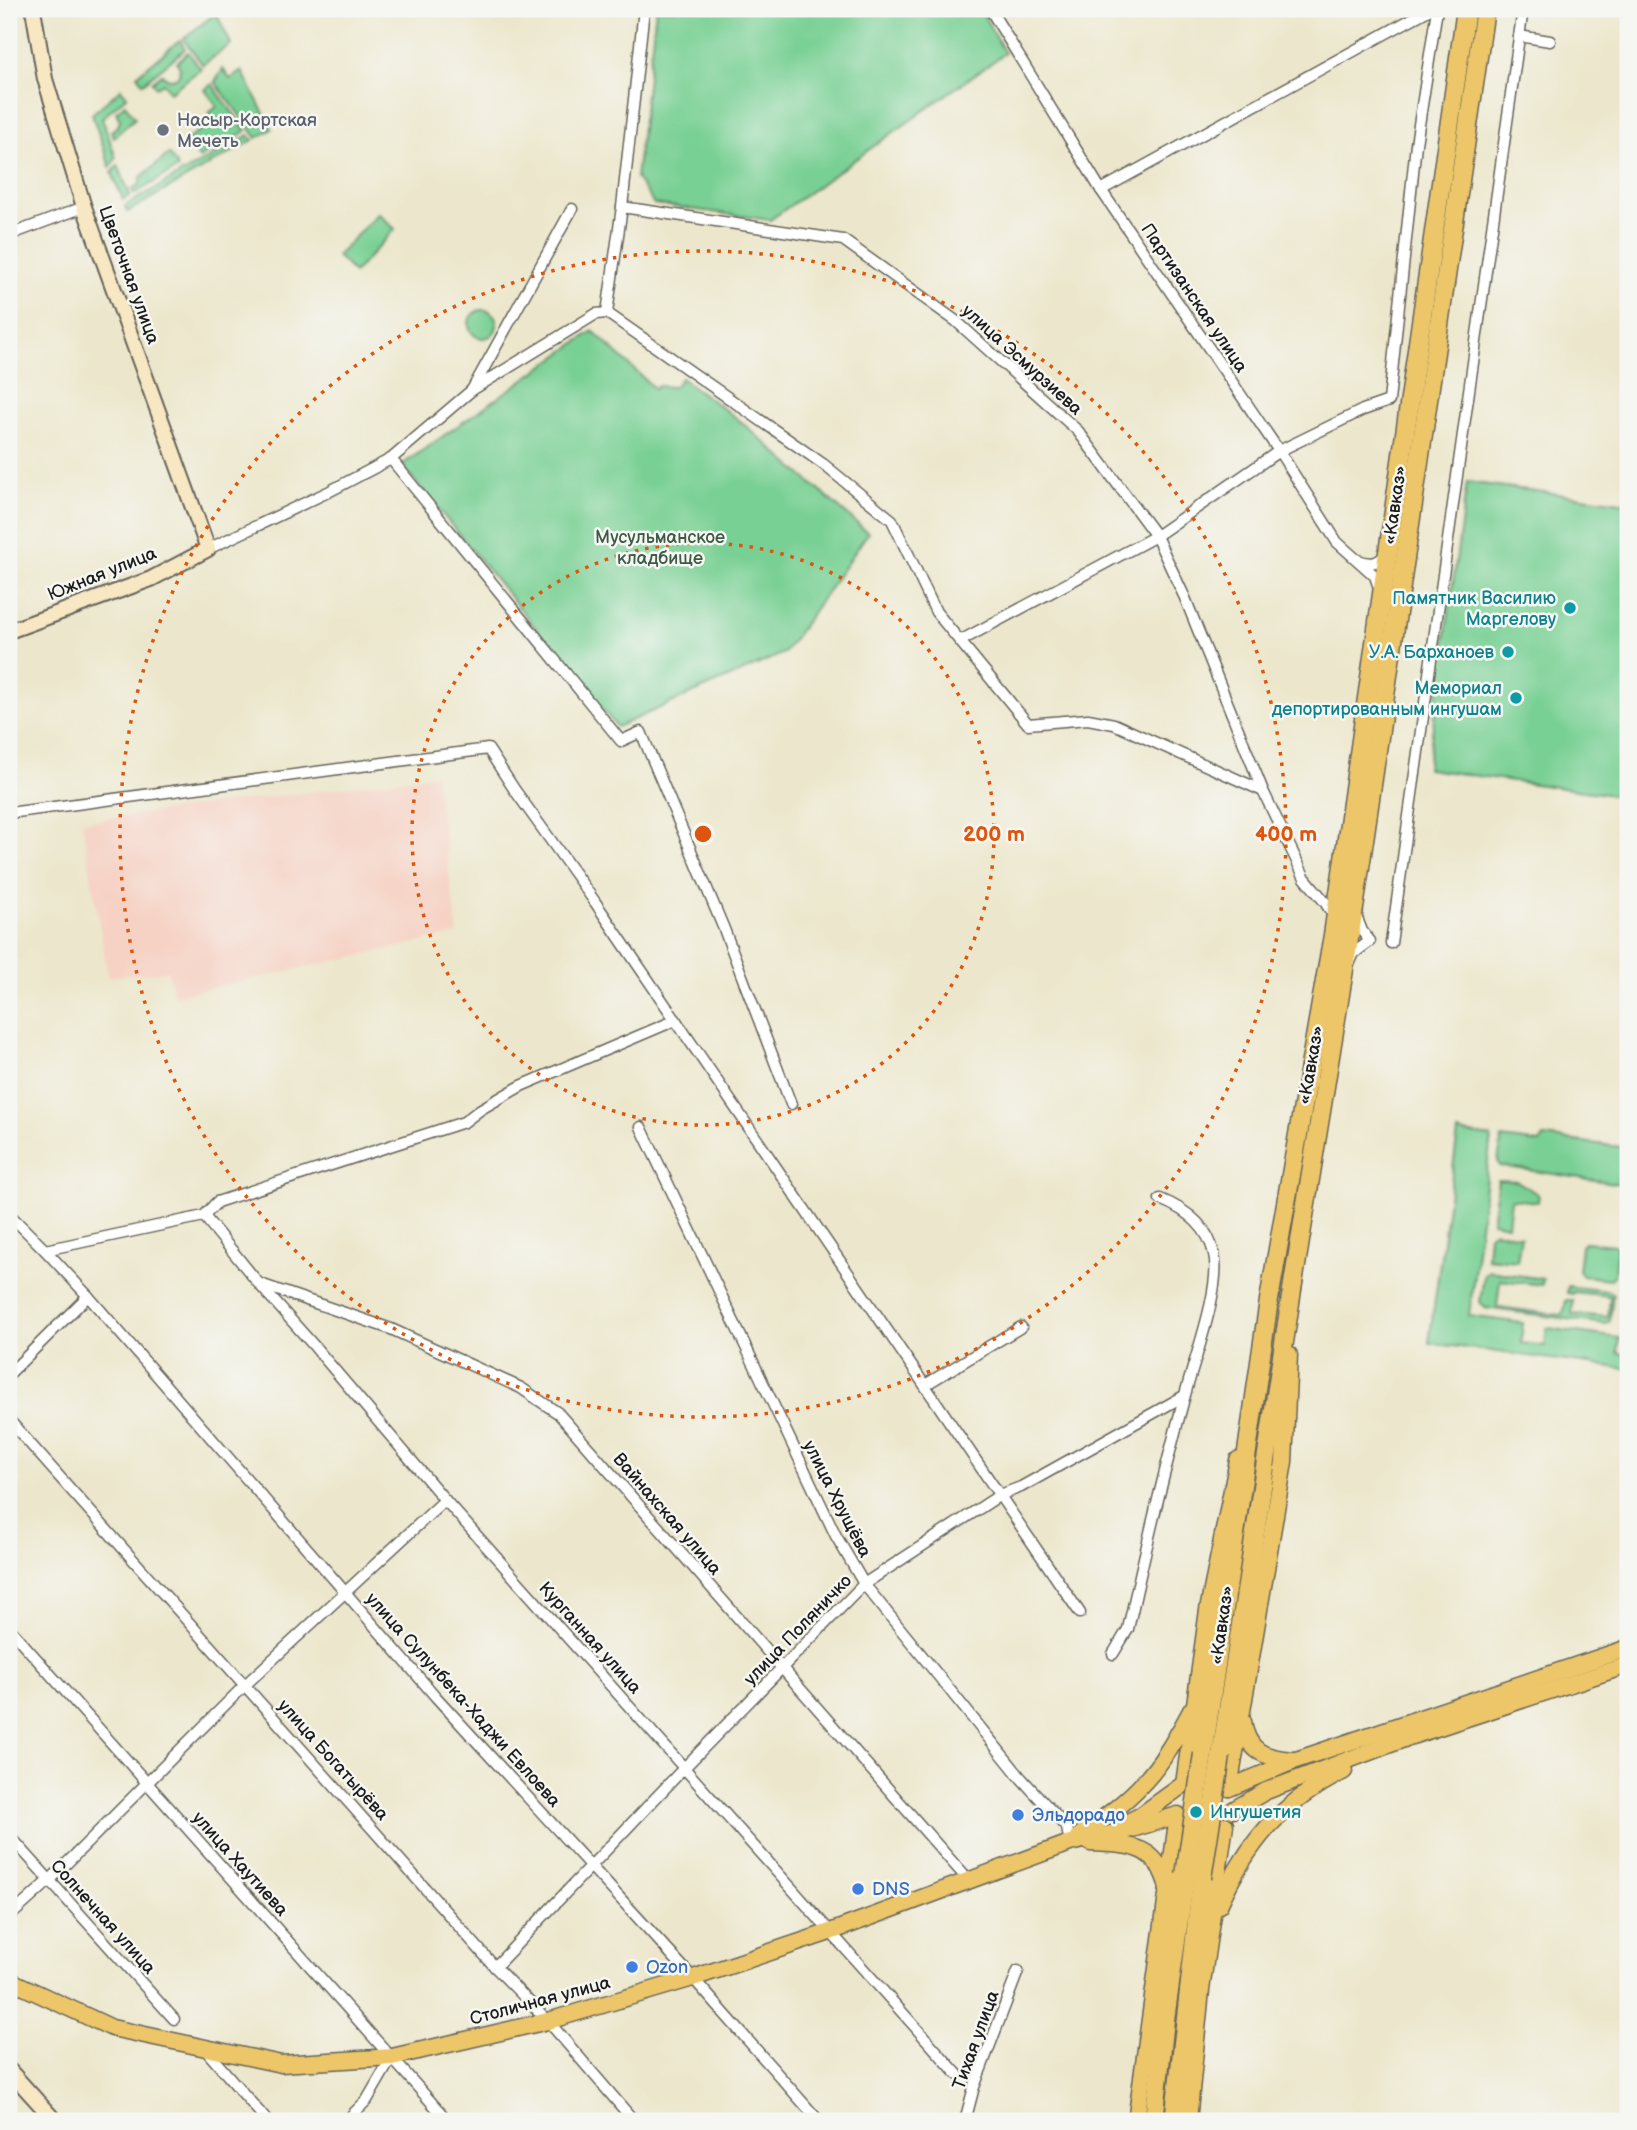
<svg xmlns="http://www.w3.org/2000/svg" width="1637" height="2130" viewBox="0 0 1637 2130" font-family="'Balsamiq Sans',sans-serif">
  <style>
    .built { fill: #f6d2c4 }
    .green { fill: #79d094; stroke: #4a7658; stroke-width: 2 }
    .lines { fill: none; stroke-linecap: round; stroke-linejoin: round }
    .street-casing { stroke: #65635a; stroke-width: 13 }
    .secondary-casing { stroke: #65635a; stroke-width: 18 }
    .primary-casing { stroke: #65635a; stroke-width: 19 }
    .highway-casing { stroke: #65635a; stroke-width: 21 }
    .street { stroke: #fff; stroke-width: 10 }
    .secondary { stroke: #f7e8c3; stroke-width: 14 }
    .primary { stroke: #ecc669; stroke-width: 16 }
    .highway { stroke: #ecc669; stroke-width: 18 }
    .highway-bridge-casing { stroke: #65635a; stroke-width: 21; stroke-linecap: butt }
    .highway-bridge { stroke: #ecc669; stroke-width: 18 }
    .ring { fill: none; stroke: #de560d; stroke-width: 3.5; stroke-dasharray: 3.5 7 }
    .worship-dot { fill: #6b7280; stroke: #f6f6f2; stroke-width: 2.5 }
    .culture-dot { fill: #0f9aa8; stroke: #f6f6f2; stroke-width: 2.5 }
    .shop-dot { fill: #3f7fe0; stroke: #f6f6f2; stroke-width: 2.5 }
    .labels { text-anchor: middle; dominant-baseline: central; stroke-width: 5; stroke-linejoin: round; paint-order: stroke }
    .worship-label { font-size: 18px; fill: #5b616d; stroke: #f6f6f2; text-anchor: start }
    .street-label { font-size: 18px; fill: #1c1c1c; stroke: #f6f6f2 }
    .park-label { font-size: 18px; fill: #3d5b46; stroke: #f6f6f2 }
    .culture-label { font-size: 18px; fill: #0d838f; stroke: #f6f6f2; text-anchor: end }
    .shop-label { font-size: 18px; fill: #366cbe; stroke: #f6f6f2; text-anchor: start }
    .centre { fill: #de560d; stroke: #f6f6f2; stroke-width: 3.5 }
    .ring-label { font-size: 21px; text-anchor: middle; font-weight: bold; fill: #de560d; stroke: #f6f6f2; stroke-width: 5; stroke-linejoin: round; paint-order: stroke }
  </style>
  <rect width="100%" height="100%" fill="#f6f6f2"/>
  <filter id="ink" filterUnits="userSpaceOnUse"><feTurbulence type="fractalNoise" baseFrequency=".0143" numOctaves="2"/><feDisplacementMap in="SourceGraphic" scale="14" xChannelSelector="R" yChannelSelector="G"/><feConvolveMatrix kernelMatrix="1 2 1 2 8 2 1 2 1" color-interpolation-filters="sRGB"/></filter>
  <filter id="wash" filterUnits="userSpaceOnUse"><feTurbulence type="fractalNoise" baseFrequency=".00686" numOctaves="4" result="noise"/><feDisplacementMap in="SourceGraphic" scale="28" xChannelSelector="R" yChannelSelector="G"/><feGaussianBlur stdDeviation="1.57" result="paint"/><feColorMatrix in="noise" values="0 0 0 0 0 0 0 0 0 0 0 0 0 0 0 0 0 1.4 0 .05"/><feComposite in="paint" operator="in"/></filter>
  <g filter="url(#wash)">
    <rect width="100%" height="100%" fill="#ece7cc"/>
    <path class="built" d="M435 775 458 934 174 996 168 971 108 977 82 822Z"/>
    <g class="green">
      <path d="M656 9H980L1005 53 770 220 654 204 636 178Z"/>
      <path d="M216 13 231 44 203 65 183 39Z"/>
      <path d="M180 40 185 49 143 83 137 75Z"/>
      <path d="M188 52 201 69 170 92 163 83 156 87 152 82 162 74C167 80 173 81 179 75L180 68 177 62Z"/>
      <path d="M223 69 230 79 242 71 272 129 257 138 215 82Z"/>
      <path d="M212 84 246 131 199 158 186 141 212 120 208 114 217 106 205 90Z"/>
      <path d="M121 89 127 96 102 118 116 158 110 167 92 114Z"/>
      <path d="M125 104 135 118 114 137 111 131 118 126 120 120 116 112Z"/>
      <path d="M249 135 253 140 127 212 125 206Z"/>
      <path d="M169 154 178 168 134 194 132 189 140 184 141 177Z"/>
      <path d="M118 165 130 195 123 200 112 173Z"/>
      <path d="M378 213 395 229 354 273 337 256Z"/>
      <circle cx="483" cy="324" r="14"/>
      <path d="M593 331 655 389 657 386 674 387 681 378 739 420 868 533 784 653 617 727 402 465Z"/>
      <path d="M1467 482 1628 503V797L1427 769Z"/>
      <path d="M1458 1132 1491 1137 1469 1316 1523 1323 1521 1343 1545 1346 1547 1328 1620 1338 1618 1353 1628 1355V1369L1429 1343Z"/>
      <path d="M1544 1137 1628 1148V1185L1500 1166 1498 1161 1502 1138 1540 1143Z"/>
      <path d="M1498 1180 1517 1181 1539 1195 1538 1202 1511 1199 1508 1225 1492 1222Z"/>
      <path d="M1493 1231 1521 1236 1517 1261 1487 1258 1489 1234Z"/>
      <path d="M1585 1242 1614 1245 1617 1249 1614 1276 1610 1279 1583 1276 1578 1271 1581 1246Z"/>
      <path d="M1489 1271 1543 1279 1542 1285 1500 1280 1497 1307 1560 1315 1564 1311 1566 1300H1573L1572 1314 1608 1317 1610 1296 1573 1292 1572 1294 1567 1293 1568 1286 1608 1291 1613 1294 1610 1321 1606 1324 1485 1308 1480 1302 1484 1275Z"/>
    </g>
  </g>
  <g filter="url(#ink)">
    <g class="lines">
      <defs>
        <g id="street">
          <path d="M990 9 1101 190 1279 451 1337 542 1375 576 1379 588"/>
          <path d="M1519 36 1550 41"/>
          <path d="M1101 190 1430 9"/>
          <path d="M622 207 843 240 956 321 1078 431 1156 536 1185 598 1263 791 1305 878 1325 902 1333 915"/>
          <path d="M9 235 84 207"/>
          <path d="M607 313 622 207 644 9"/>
          <path d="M472 390 572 209"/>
          <path d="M391 459 621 741 641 732 724 929 791 1104"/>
          <path d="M208 549 330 491 391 459 472 390 596 314 607 313 823 464 892 520 936 612 1028 724 1088 719 1114 724 1263 791"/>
          <path d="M1358 560C1371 565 1380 564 1386 552"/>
          <path d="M960 641 1156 536 1279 451 1363 410 1389 401 1416 144 1437 9"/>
          <path d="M9 813 488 749 514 789 595 902 1080 1613"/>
          <path d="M1391 943 1523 9"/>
          <path d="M1350 962 1354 953 1370 941 1362 931 1356 916"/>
          <path d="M676 1020 521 1086 481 1109 464 1122 217 1202 204 1216 45 1250 88 1296 436 1697 693 1978 819 2121"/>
          <path d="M641 1127 836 1536 864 1584 1021 1778 1067 1828 1070 1843"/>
          <path d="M9 1214 45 1250"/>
          <path d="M204 1216 259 1284 315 1347 445 1500 958 2075"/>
          <path d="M260 1284 391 1329 521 1388 558 1413 969 1881"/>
          <path d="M9 1374 88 1296"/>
          <path d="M925 1385 1021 1327"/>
          <path d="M9 1420 495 1967 548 2021 634 2121"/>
          <path d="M9 1628 448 2121"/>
          <path d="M1113 1654 1128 1629C1145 1551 1164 1472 1185 1395 1194 1360 1222 1286 1214 1254 1208 1226 1185 1209 1160 1199"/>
          <path d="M9 1835 174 2019"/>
          <path d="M9 1917 49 1881 245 1685 445 1500"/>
          <path d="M495 1967 685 1767 864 1584 1000 1495 1021 1487 1184 1396"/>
          <path d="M204 2048 267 2121"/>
          <path d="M346 2121 367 2100 392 2057"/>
          <path d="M965 2121 974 2087 1018 1971"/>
        </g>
        <g id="secondary">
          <path d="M9 631 151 579 208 549 84 207 45 79 33 9"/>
          <path d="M9 2070 55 2121"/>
        </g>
        <g id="primary">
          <path d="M1243 1721C1247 1752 1265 1758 1293 1760"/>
          <path d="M1229 1788 1284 1462 1289 1355"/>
          <path d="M1229 1788 1296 1760 1628 1648"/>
          <path d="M1233 1810 1266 1791 1409 1737 1628 1665"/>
          <path d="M1124 1824 1140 1816 1184 1784 1208 1610 1238 1460"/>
          <path d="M1078 1837C1101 1820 1125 1803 1144 1782 1164 1761 1178 1734 1192 1709"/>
          <path d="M1090 1843C1128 1845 1157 1843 1168 1888"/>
          <path d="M1219 1905C1248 1841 1281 1803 1344 1771"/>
          <path d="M9 1980 112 2028 281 2064 392 2057 548 2021 693 1978 830 1932 1070 1843 1132 1829 1178 1815 1136 2121"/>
          <path d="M1188 2121 1201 1990 1225 1825"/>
        </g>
        <g id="highway">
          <path d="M1203 1754 1269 1300 1333 935 1466 9"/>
          <path d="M1221 1756 1292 1290 1355 902 1485 9"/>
          <path d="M1154 2121 1165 2020 1185 1875"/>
          <path d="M1174 2121 1202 1878"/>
        </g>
      </defs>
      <use href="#street" class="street-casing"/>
      <use href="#secondary" class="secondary-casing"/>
      <use href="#primary" class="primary-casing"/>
      <use href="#highway" class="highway-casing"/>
      <use href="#street" class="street"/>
      <use href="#secondary" class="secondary"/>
      <use href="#primary" class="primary"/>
      <use href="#highway" class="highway"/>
      <defs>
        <g id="highway-bridge">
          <path d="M1185 1875 1203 1754"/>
          <path d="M1202 1878 1221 1756"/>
        </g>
      </defs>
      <use href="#highway-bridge" class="highway-bridge-casing"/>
      <use href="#highway-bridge" class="highway-bridge"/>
    </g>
  </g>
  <g class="ring">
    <circle cx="703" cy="834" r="291"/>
    <circle cx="703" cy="834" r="583"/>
  </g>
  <circle class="worship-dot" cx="163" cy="130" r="7"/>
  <g class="culture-dot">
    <circle cx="1570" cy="608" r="7"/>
    <circle cx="1508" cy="652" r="7"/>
    <circle cx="1516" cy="698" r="7"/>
    <circle cx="1196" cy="1812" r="7"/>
  </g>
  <g class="shop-dot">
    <circle cx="1018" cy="1815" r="7"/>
    <circle cx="858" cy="1889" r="7"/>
    <circle cx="632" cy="1967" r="7"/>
  </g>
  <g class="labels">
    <g class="worship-label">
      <text x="177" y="120">Насыр-Кортская<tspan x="177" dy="21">Мечеть</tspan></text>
    </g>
    <g class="street-label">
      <text transform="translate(129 275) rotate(70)">Цветочная улица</text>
      <text transform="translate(1194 298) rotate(56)">Партизанская улица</text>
      <text transform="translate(1022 360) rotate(42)">улица Эсмурзиева</text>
      <text transform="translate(1395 505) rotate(-82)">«Кавказ»</text>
      <text transform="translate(102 574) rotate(-22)">Южная улица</text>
      <text transform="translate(1311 1065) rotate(-80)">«Кавказ»</text>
      <text transform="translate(837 1499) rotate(63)">улица Хрущёва</text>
      <text transform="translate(667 1514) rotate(49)">Вайнахская улица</text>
      <text transform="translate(1222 1625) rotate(-82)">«Кавказ»</text>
      <text transform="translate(798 1630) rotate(-46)">улица Поляничко</text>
      <text transform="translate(590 1638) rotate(48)">Курганная улица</text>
      <text transform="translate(463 1700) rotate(48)">улица Сулунбека-Хаджи Евлоева</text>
      <text transform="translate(333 1760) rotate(48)">улица Богатырёва</text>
      <text transform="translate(240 1864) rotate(48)">улица Хаутиева</text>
      <text transform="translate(103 1917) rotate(48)">Солнечная улица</text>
      <text transform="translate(540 2001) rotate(-15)">Столичная улица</text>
      <text transform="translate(976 2040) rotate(-70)">Тихая улица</text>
    </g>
    <g class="park-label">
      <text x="660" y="537">Мусульманское<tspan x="660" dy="21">кладбище</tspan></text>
    </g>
    <g class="culture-label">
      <text x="1556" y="598">Памятник Василию<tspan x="1556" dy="21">Маргелову</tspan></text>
      <text x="1494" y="652">У.А. Барханоев</text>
      <text x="1502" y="688">Мемориал<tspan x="1502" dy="21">депортированным ингушам</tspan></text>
      <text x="1210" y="1812" text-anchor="start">Ингушетия</text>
    </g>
    <g class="shop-label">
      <text x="1032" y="1815">Эльдорадо</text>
      <text x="872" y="1889">DNS</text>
      <text x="646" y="1967">Ozon</text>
    </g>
  </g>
  <circle cx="703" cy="834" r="10" class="centre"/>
  <g class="ring-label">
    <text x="994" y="841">200 m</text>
    <text x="1286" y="841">400 m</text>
  </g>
  <rect width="1637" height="2130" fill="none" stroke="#f6f6f2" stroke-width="35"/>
</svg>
